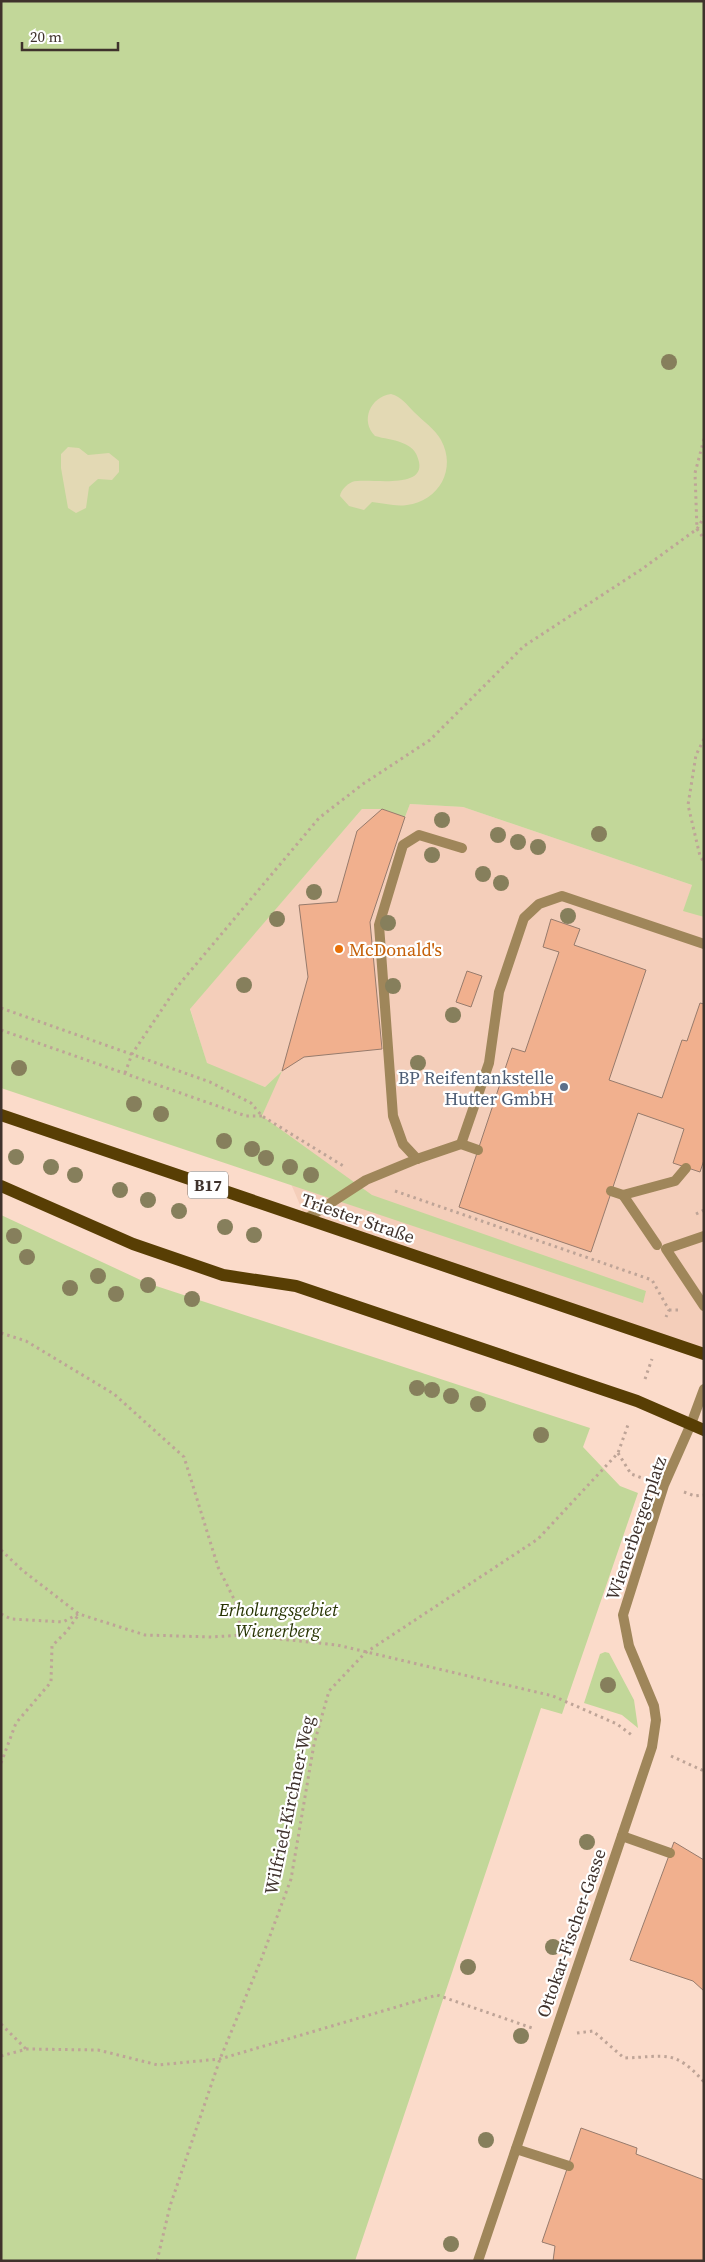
<svg xmlns="http://www.w3.org/2000/svg" width="705" height="2262" viewBox="0 0 705 2262" font-family="'Source Serif 4',serif">
  <style>
    .built { fill: #f4ceba }
    .green { fill: #c2d799 }
    .sand { fill: #e3d9b4 }
    .building { fill: #f1b08e; stroke: #977b6c }
    .lines { fill: none; stroke-linecap: round; stroke-linejoin: round }
    .path { stroke: #bea497; stroke-width: 3; stroke-dasharray: 2.5 4; stroke-linecap: butt }
    .service { stroke: #9f865a; stroke-width: 10 }
    .minor { stroke: #9f865a; stroke-width: 10 }
    .primary { stroke: #583e04; stroke-width: 12 }
    .tree { fill: #867f5c }
    .food-dot { fill: #e8710a; stroke: #fff; stroke-width: 2 }
    .service-dot { fill: #5c6f8a; stroke: #fff; stroke-width: 2 }
    .labels { text-anchor: middle; dominant-baseline: central; stroke-width: 4.5; stroke-linejoin: round; paint-order: stroke }
    .shield { fill: #fff; stroke: #79706b; stroke-width: 1 }
    .shield-label { font-size: 16px; font-weight: bold; fill: #3f322c }
    .food-label { font-size: 18px; fill: #c56008; stroke: #fff; text-anchor: start }
    .service-label { font-size: 18px; fill: #4e5e75; stroke: #fff; text-anchor: end }
    .street-label { font-size: 18px; fill: #3f322c; stroke: #fff }
    .park-label { font-size: 18px; font-style: italic; fill: #273402; stroke: #fff }
  </style>
  <rect width="100%" height="100%" fill="#fbdbca"/>
  <path class="built" d="M410 804 463 807 692 885 684 910 704 917V1354L306 1219 262 1116 280 1073 265 1087 207 1064 190 1008 362 809H382L405 817Z"/>
  <g class="green">
    <path d="M1 1H704V917L683 911 692 885 463 807 410 804 405 817 382 809H362L190 1009 207 1063 265 1087 282 1071 262 1116 372 1195 646 1291 643 1303 1 1088Z"/>
    <path d="M1 1215 147 1283 590 1428 583 1447 620 1486 638 1493 562 1714 541 1708 355 2261H1Z"/>
    <path d="M605 1652 609 1653 634 1700 638 1728 622 1715 584 1703 600 1654Z"/>
  </g>
  <g class="sand">
    <path d="M391 394C402 397 406 404 414 412 423 421 435 429 441 440 457 469 439 501 407 505 395 507 384 503 372 502L364 510 349 506 340 496C341 490 346 485 352 482 366 477 425 491 419 462 415 440 392 441 375 436 360 421 370 397 391 394Z"/>
    <path d="M68 447 79 448 88 455 109 453 119 461V472L112 480 98 479 89 487 86 508 76 513 68 508 61 468V454Z"/>
  </g>
  <g class="building">
    <path d="M382 809 405 817 370 922 382 1049 304 1057 282 1071 308 977 299 905 337 902 357 831Z"/>
    <path d="M551 919 580 929 574 945 646 970 609 1080 662 1098 682 1040 687 1041 700 1003 704 1004V1160L700 1172 673 1163 684 1129 638 1113 591 1252 459 1207 512 1048 525 1052 559 952 543 947Z"/>
    <path d="M467 971 482 976 471 1007 456 1002Z"/>
    <path d="M674 1842 704 1860V1991L693 1981 630 1960Z"/>
    <path d="M581 2128 637 2148 636 2154 704 2180V2261H553L555 2246 542 2242Z"/>
  </g>
  <g class="lines">
    <g class="path">
      <path d="M704 439 695 473 697 529 704 539"/>
      <path d="M704 739 696 755 688 805 700 856 704 862"/>
      <path d="M1 1008 210 1082 251 1103 262 1116 345 1167"/>
      <path d="M1 1030 246 1116H262"/>
      <path d="M125 1073 132 1054 177 987 319 818 363 784 430 740 524 646 642 569 697 529 704 517"/>
      <path d="M395 1191 652 1280 669 1310 666 1317"/>
      <path d="M696 1214 704 1210"/>
      <path d="M669 1310H681"/>
      <path d="M1 1333 26 1341 114 1394 184 1457 218 1567 235 1601 242 1635"/>
      <path d="M645 1379 652 1359"/>
      <path d="M618 1453 631 1474 645 1479"/>
      <path d="M684 1492 695 1496 704 1495"/>
      <path d="M1 1550 22 1570 79 1614 145 1635 212 1637 242 1635 337 1645 553 1696 617 1724 633 1736"/>
      <path d="M1 1614 11 1619 63 1622 78 1614"/>
      <path d="M671 1756 704 1771"/>
      <path d="M1 1763 16 1723 51 1682 52 1646 67 1631 79 1614"/>
      <path d="M1 2024 26 2049"/>
      <path d="M577 2033 593 2031 624 2058C665 2057 674 2048 704 2082"/>
      <path d="M1 2056 27 2049 98 2050 158 2065 220 2059 437 1995 535 2029"/>
      <path d="M157 2261 170 2206 220 2059 261 1960 291 1879 314 1744 329 1691 365 1653 538 1539 618 1453 629 1422"/>
    </g>
    <g class="service">
      <path d="M461 1144 489 1063 499 992 524 918 539 904 562 896 704 944"/>
      <path d="M417 1159 403 1144 393 1116 379 925 403 845 419 835 462 848"/>
      <path d="M611 1191 623 1195 675 1181 686 1168"/>
      <path d="M623 1195 657 1245"/>
      <path d="M306 1219 366 1180 417 1159 461 1144 478 1150"/>
      <path d="M704 1236 666 1249 704 1306"/>
      <path d="M622 1836 670 1853"/>
      <path d="M516 2149 569 2166"/>
      <path d="M478 2261 652 1747 656 1720 654 1706 629 1646 623 1615 664 1485 691 1424"/>
    </g>
    <path class="minor" d="M691 1424 704 1389"/>
    <g class="primary">
      <path d="M1 1115 704 1354"/>
      <path d="M1 1186 133 1244 223 1275 296 1286 637 1401 704 1430"/>
    </g>
  </g>
  <g class="tree">
    <circle cx="669" cy="362" r="8"/>
    <circle cx="442" cy="820" r="8"/>
    <circle cx="599" cy="834" r="8"/>
    <circle cx="498" cy="835" r="8"/>
    <circle cx="518" cy="842" r="8"/>
    <circle cx="538" cy="847" r="8"/>
    <circle cx="432" cy="855" r="8"/>
    <circle cx="483" cy="874" r="8"/>
    <circle cx="501" cy="883" r="8"/>
    <circle cx="314" cy="892" r="8"/>
    <circle cx="568" cy="916" r="8"/>
    <circle cx="277" cy="919" r="8"/>
    <circle cx="388" cy="923" r="8"/>
    <circle cx="244" cy="985" r="8"/>
    <circle cx="393" cy="986" r="8"/>
    <circle cx="453" cy="1015" r="8"/>
    <circle cx="418" cy="1063" r="8"/>
    <circle cx="19" cy="1068" r="8"/>
    <circle cx="134" cy="1104" r="8"/>
    <circle cx="161" cy="1114" r="8"/>
    <circle cx="224" cy="1141" r="8"/>
    <circle cx="252" cy="1149" r="8"/>
    <circle cx="16" cy="1157" r="8"/>
    <circle cx="266" cy="1158" r="8"/>
    <circle cx="51" cy="1167" r="8"/>
    <circle cx="290" cy="1167" r="8"/>
    <circle cx="75" cy="1175" r="8"/>
    <circle cx="311" cy="1175" r="8"/>
    <circle cx="120" cy="1190" r="8"/>
    <circle cx="148" cy="1200" r="8"/>
    <circle cx="179" cy="1211" r="8"/>
    <circle cx="225" cy="1227" r="8"/>
    <circle cx="254" cy="1235" r="8"/>
    <circle cx="14" cy="1236" r="8"/>
    <circle cx="27" cy="1257" r="8"/>
    <circle cx="98" cy="1276" r="8"/>
    <circle cx="148" cy="1285" r="8"/>
    <circle cx="70" cy="1288" r="8"/>
    <circle cx="116" cy="1294" r="8"/>
    <circle cx="192" cy="1299" r="8"/>
    <circle cx="417" cy="1388" r="8"/>
    <circle cx="432" cy="1390" r="8"/>
    <circle cx="451" cy="1396" r="8"/>
    <circle cx="478" cy="1404" r="8"/>
    <circle cx="541" cy="1435" r="8"/>
    <circle cx="608" cy="1685" r="8"/>
    <circle cx="587" cy="1842" r="8"/>
    <circle cx="553" cy="1947" r="8"/>
    <circle cx="468" cy="1967" r="8"/>
    <circle cx="521" cy="2036" r="8"/>
    <circle cx="486" cy="2140" r="8"/>
    <circle cx="451" cy="2244" r="8"/>
  </g>
  <circle class="food-dot" cx="339" cy="949" r="5"/>
  <circle class="service-dot" cx="564" cy="1087" r="5"/>
  <g class="labels">
    <rect class="shield" x="188" y="1171.5" width="40" height="27" rx="4"/>
    <g class="shield-label">
      <text x="208" y="1185">B17</text>
    </g>
    <g class="food-label">
      <text x="349" y="949">McDonald's</text>
    </g>
    <g class="service-label">
      <text x="554" y="1077">BP Reifentankstelle<tspan x="554" dy="21">Hutter GmbH</tspan></text>
    </g>
    <g class="street-label">
      <text transform="translate(358 1218) rotate(19)">Triester Straße</text>
      <text transform="translate(636 1528) rotate(-71)">Wienerbergerplatz</text>
      <text transform="translate(289 1805) rotate(-78)">Wilfried-Kirchner-Weg</text>
      <text transform="translate(571 1933) rotate(-71)">Ottokar-Fischer-Gasse</text>
    </g>
    <g class="park-label">
      <text x="278" y="1609">Erholungsgebiet<tspan x="278" dy="21">Wienerberg</tspan></text>
    </g>
  </g>
  <rect width="705" height="2262" fill="none" stroke="#3f322c" stroke-width="5"/>
  <path d="M22 42v8h96v-8" fill="none" stroke="#3f322c" stroke-width="2.5"/>
  <text x="30" y="42" font-size="15" fill="#3f322c" stroke="#ffffff" stroke-width="4" paint-order="stroke">20 m</text>
</svg>
